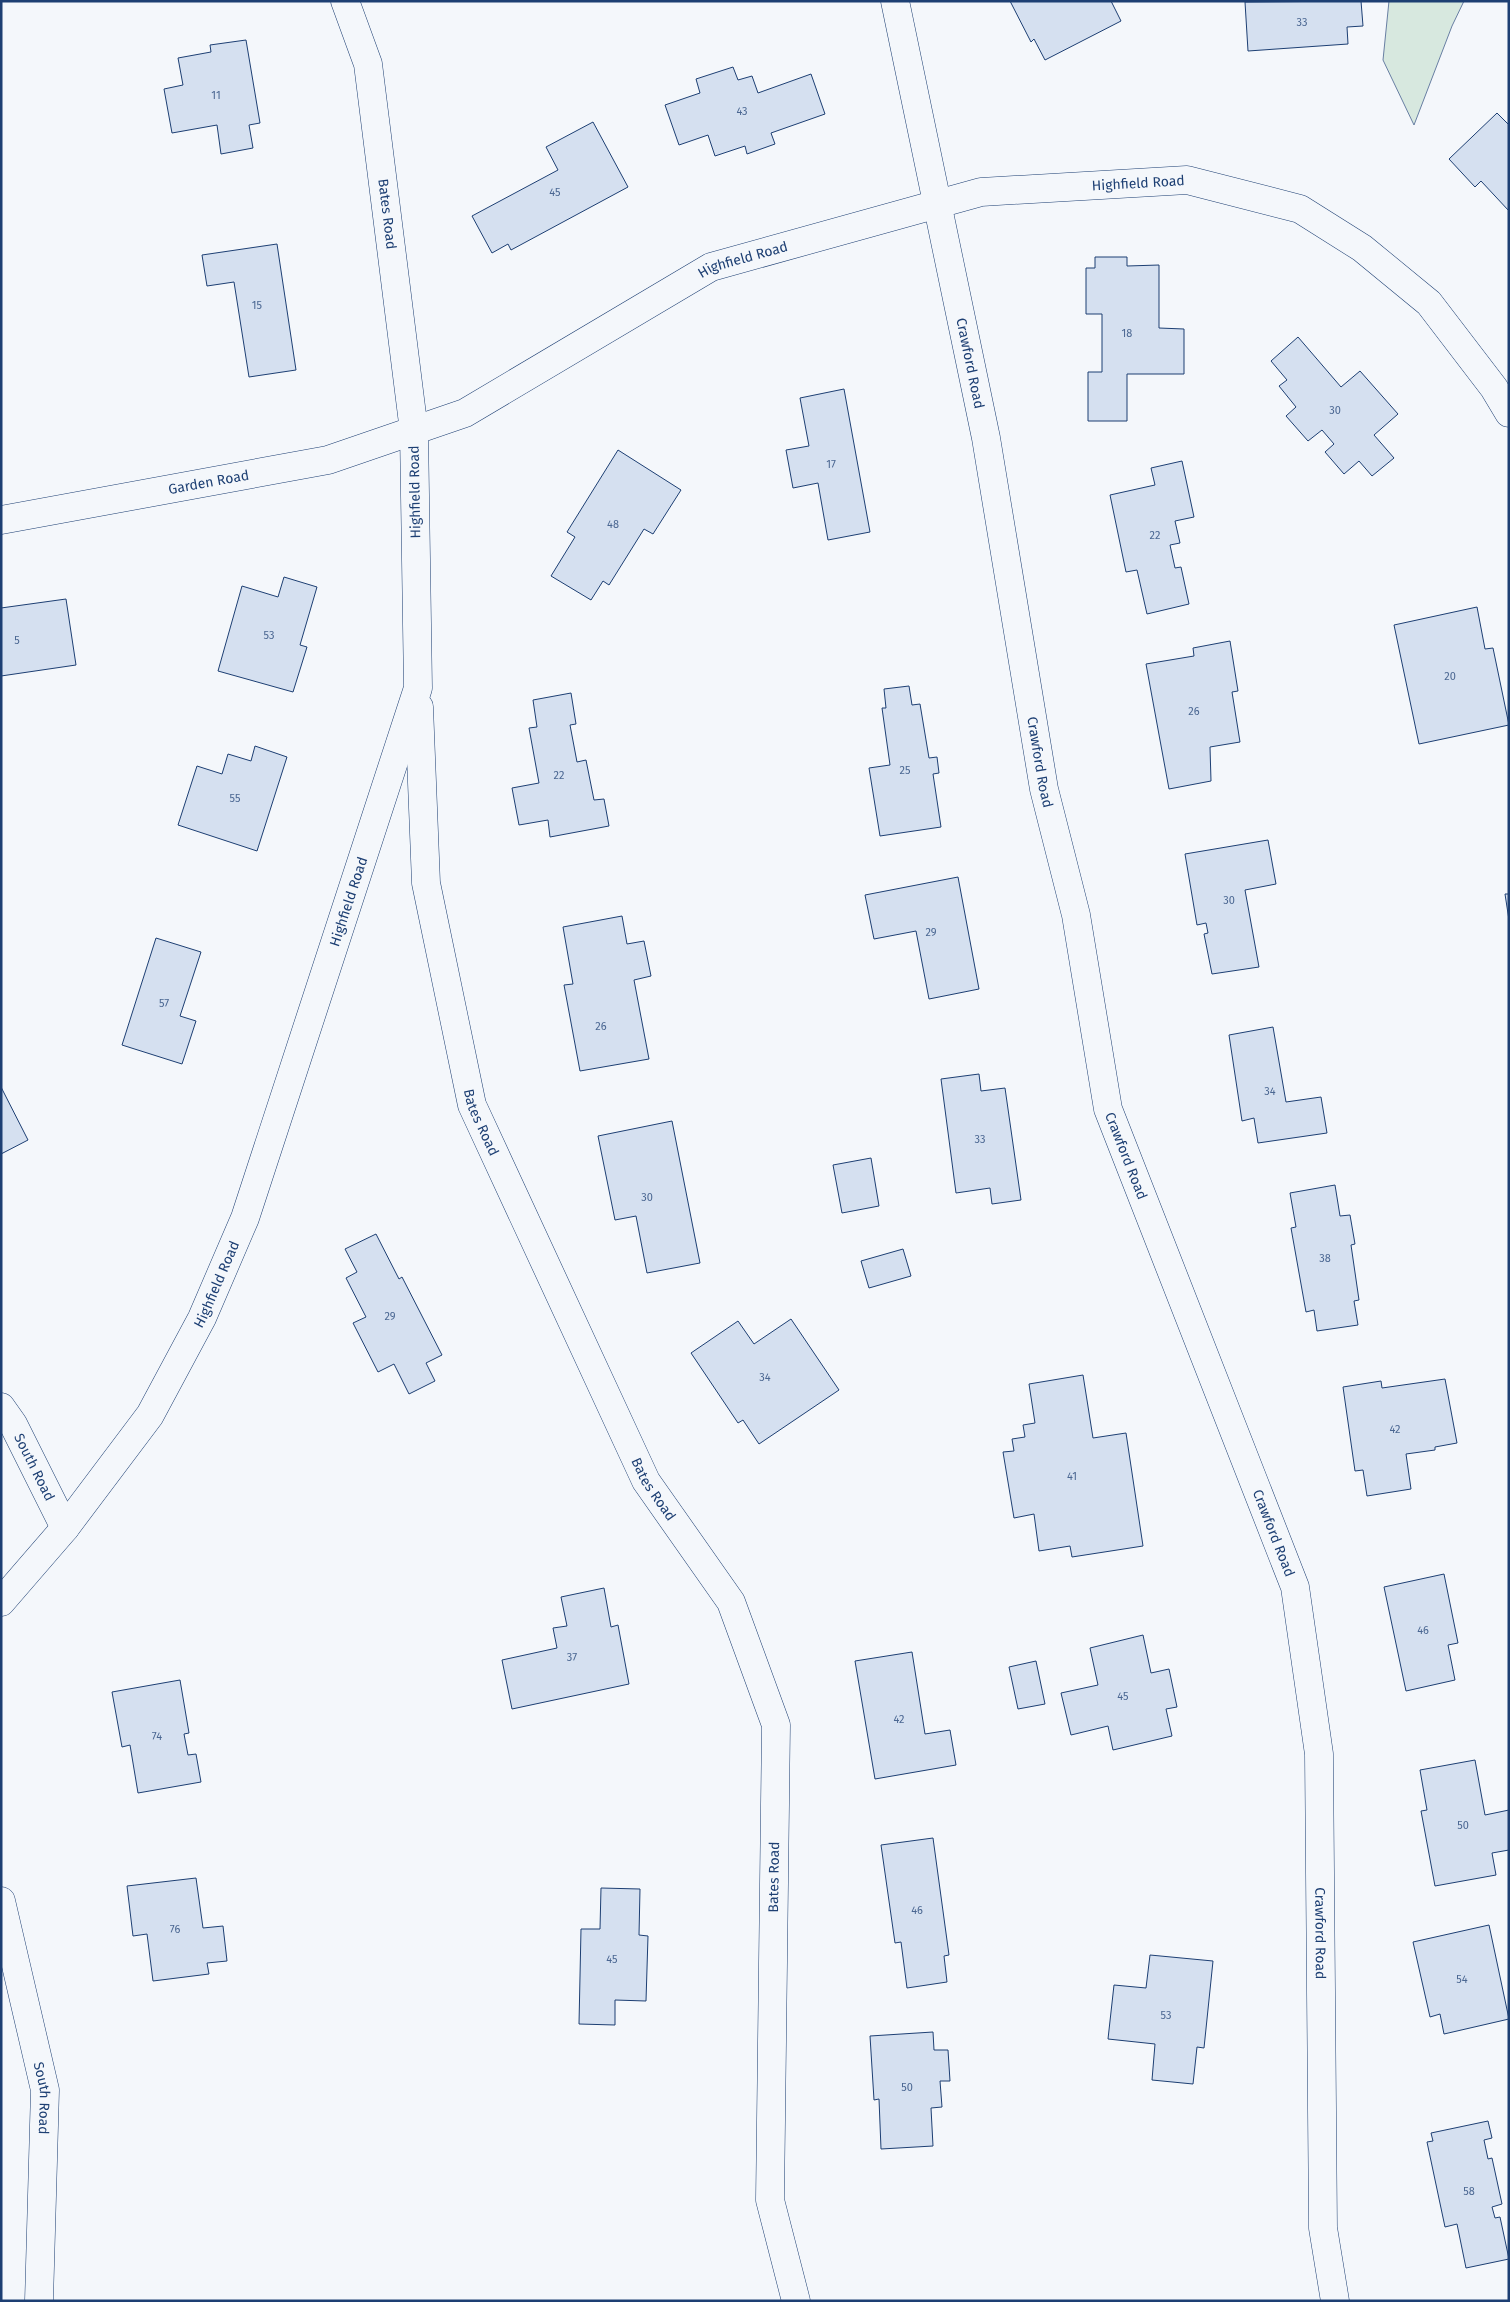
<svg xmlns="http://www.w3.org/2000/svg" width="1510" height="2302" viewBox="0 0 1510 2302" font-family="'Fira Sans',sans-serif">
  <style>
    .green { fill: #d7e8df; stroke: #687fa3 }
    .building { fill: #d5e0f0; stroke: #1d3f73 }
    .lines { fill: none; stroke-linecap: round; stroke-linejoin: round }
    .minor-casing { stroke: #1d3f73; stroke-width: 29 }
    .minor { stroke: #f4f7fb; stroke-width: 28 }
    .labels { text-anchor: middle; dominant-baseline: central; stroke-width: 4; stroke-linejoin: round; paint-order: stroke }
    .number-label { font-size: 11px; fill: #4b6792 }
    .street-label { font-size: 14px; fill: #1d3f73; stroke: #f4f7fb }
  </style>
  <rect width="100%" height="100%" fill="#f4f7fb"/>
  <path class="green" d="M1389 1H1464L1452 26 1414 125 1383 60Z"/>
  <g class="building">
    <path d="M1010 1H1111L1121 21 1045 60 1034 39 1031 42Z"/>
    <path d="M1361 1 1363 26 1347 27 1348 44 1248 51 1245 2Z"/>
    <path d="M246 40 260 123 249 125 253 148 221 154 217 125 172 133 164 89 183 85 178 58 211 52 210 45Z"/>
    <path d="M733 67 738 80 752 76 758 93 811 74 825 114 771 133 775 144 747 154 745 146 715 156 708 135 679 145 665 105 700 93 696 79Z"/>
    <path d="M1497 113 1509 125V211L1481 181 1475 187 1449 159Z"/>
    <path d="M593 122 628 187 511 250 508 244 492 253 472 216 558 170 546 147Z"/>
    <path d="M277 244 296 370 249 377 234 282 207 286 202 255Z"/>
    <path d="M1095 257H1127V266L1159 265V328L1184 329V374H1127V421H1088V372H1102V314H1086V268H1095Z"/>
    <path d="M1298 337 1341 387 1360 371 1398 414 1374 435 1394 458 1372 476 1359 461 1344 474 1325 452 1334 444 1322 430 1308 441 1286 416 1296 407 1279 386 1287 380 1271 361Z"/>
    <path d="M844 389 870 532 828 540 818 483 793 488 786 450 809 446 800 398Z"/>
    <path d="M618 450 681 490 653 534 644 529 609 585 603 581 591 600 551 576 575 537 567 532Z"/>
    <path d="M1182 461 1194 517 1175 521 1180 543 1170 545 1175 568 1181 567 1189 604 1147 614 1137 570 1126 572 1110 495 1155 485 1151 468Z"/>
    <path d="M284 577 317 587 300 645 307 647 293 692 218 671 242 586 278 597Z"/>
    <path d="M66 599 76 665 1 676V608Z"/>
    <path d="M1477 607 1485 649 1493 648 1509 725 1419 744 1394 625Z"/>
    <path d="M1230 641 1238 691 1232 692 1240 742 1210 747 1211 781 1169 789 1146 664 1194 656 1193 648Z"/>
    <path d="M909 686 912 705 920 704 929 758 937 757 939 773 933 774 941 827 880 836 869 768 890 765 882 708H886L884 689Z"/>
    <path d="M571 693 576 724 570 725 577 762 586 760 594 800 604 799 609 826 550 837 548 820 519 825 512 788 539 783 529 728 537 727 533 700Z"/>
    <path d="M255 746 287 757 257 851 178 825 197 766 222 774 228 754 251 761Z"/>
    <path d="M1268 840 1276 884 1245 890 1259 967 1212 974 1204 934 1208 933 1206 923 1197 925 1185 854Z"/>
    <path d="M958 877 979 989 929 999 916 931 874 939 865 895Z"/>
    <path d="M1505 894H1509V920Z"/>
    <path d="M622 916 627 944 644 941 651 976 634 980 649 1059 580 1071 564 985 573 984 563 927Z"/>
    <path d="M156 938 201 952 180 1016 196 1021 182 1064 122 1045Z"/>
    <path d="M1273 1027 1286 1102 1321 1097 1327 1133 1258 1143 1254 1118 1242 1121 1229 1035Z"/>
    <path d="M979 1074 981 1091 1005 1088 1021 1200 992 1204 990 1188 956 1193 941 1079Z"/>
    <path d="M1 1087 28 1140 1 1154Z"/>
    <path d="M672 1121 700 1263 647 1273 636 1216 615 1220 598 1136Z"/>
    <path d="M871 1158 879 1206 842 1213 833 1165Z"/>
    <path d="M1335 1185 1340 1216 1350 1215 1355 1244 1351 1245 1359 1300 1354 1301 1358 1325 1317 1331 1314 1310 1306 1312 1291 1228 1296 1227 1290 1193Z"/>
    <path d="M376 1234 399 1279 402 1277 442 1355 426 1363 435 1381 409 1394 394 1364 378 1372 353 1323 366 1317 346 1278 357 1272 345 1249Z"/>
    <path d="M903 1249 911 1276 869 1288 861 1261Z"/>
    <path d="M791 1319 839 1390 759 1444 743 1420 738 1423 691 1353 738 1321 754 1344Z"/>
    <path d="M1083 1375 1093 1438 1126 1433 1143 1546 1072 1557 1070 1546 1039 1551 1034 1514 1014 1518 1003 1452 1014 1451 1012 1439 1025 1437 1023 1425 1035 1423 1029 1384Z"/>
    <path d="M1445 1379 1457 1443 1435 1447V1450L1406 1454 1411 1489 1367 1496 1363 1470 1355 1471 1343 1387 1381 1381 1382 1388Z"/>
    <path d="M1444 1574 1458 1643 1448 1645 1455 1680 1406 1691 1384 1587Z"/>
    <path d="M604 1588 611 1627 618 1625 629 1684 512 1709 502 1660 557 1648 553 1628 567 1626 561 1597Z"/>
    <path d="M1143 1635 1151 1673 1169 1669 1177 1707 1166 1709 1172 1736 1113 1750 1108 1726 1071 1735 1061 1693 1098 1685 1090 1648Z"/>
    <path d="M912 1652 925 1734 950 1730 956 1765 875 1779 855 1661Z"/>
    <path d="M1036 1661 1045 1704 1018 1709 1009 1667Z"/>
    <path d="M180 1680 189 1733 184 1734 188 1755 196 1754 201 1782 138 1793 130 1745 122 1747 112 1692Z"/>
    <path d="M1475 1760 1485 1815 1509 1810V1850L1492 1853 1496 1875 1435 1886 1421 1811 1427 1810 1420 1770Z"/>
    <path d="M933 1838 949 1955 944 1956 947 1982 907 1988 901 1942 895 1943 881 1845Z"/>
    <path d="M196 1878 203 1928 223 1926 227 1961 207 1963 209 1974 153 1981 147 1934 133 1936 127 1886Z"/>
    <path d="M601 1888 640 1889 639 1935 648 1936 646 2001 615 2000V2025L579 2024 581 1929H600Z"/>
    <path d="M1489 1925 1509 2019 1444 2034 1440 2014 1430 2017 1413 1942Z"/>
    <path d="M1150 1955 1213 1961 1204 2048 1197 2047 1193 2084 1152 2080 1155 2044 1108 2039 1114 1985 1146 1988Z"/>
    <path d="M933 2032 934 2050H948L950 2081H940L942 2107 931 2108 933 2146 881 2149 879 2099 874 2100 870 2036Z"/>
    <path d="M1488 2121 1492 2138 1484 2140 1488 2159 1492 2158 1502 2204 1492 2207 1495 2218 1500 2217 1509 2259 1466 2268 1457 2224 1445 2227 1427 2142 1433 2141 1431 2133Z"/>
  </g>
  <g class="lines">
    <defs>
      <g id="minor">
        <path id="s1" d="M895 1 986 438 1044 789 1076 915 1108 1109 1295 1587 1319 1754 1323 2228 1335 2301"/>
        <path id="s2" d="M1 520 328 460 465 413 711 267 981 192 1187 180 1300 209 1362 248 1429 303 1494 388 1509 413"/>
        <path id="s3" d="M419 707 426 883 472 1105 646 1481 731 1602 776 1725 770 2200 796 2301"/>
        <path id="s4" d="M1 1407 13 1424 65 1528"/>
        <path id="s5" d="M1 1602 65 1528 150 1415 202 1318 245 1218 418 688 414 431 368 64 345 1"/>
        <path id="s6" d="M1 1901 45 2090 39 2301"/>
      </g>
    </defs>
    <use href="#minor" class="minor-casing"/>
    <use href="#minor" class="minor"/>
  </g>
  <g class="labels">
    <g class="number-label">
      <text x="1302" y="22">33</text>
      <text x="216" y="95">11</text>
      <text x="742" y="111">43</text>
      <text x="555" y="192">45</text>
      <text x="257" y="305">15</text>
      <text x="1127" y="333">18</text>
      <text x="1335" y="410">30</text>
      <text x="831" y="464">17</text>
      <text x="613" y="524">48</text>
      <text x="1155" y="535">22</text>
      <text x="269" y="635">53</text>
      <text x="17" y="640">5</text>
      <text x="1450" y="676">20</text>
      <text x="1194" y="711">26</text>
      <text x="905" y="770">25</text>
      <text x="559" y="775">22</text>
      <text x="235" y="798">55</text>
      <text x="1229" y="900">30</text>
      <text x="931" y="932">29</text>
      <text x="164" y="1003">57</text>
      <text x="601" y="1026">26</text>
      <text x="1270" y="1091">34</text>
      <text x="980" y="1139">33</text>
      <text x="647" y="1197">30</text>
      <text x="1325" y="1258">38</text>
      <text x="390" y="1316">29</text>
      <text x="765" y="1377">34</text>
      <text x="1395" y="1429">42</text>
      <text x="1072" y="1476">41</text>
      <text x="1423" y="1630">46</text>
      <text x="572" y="1657">37</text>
      <text x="1123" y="1696">45</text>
      <text x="899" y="1719">42</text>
      <text x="157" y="1736">74</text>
      <text x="1463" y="1825">50</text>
      <text x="917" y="1910">46</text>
      <text x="175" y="1929">76</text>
      <text x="612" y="1959">45</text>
      <text x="1462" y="1979">54</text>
      <text x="1166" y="2015">53</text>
      <text x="907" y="2087">50</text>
      <text x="1469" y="2191">58</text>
    </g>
    <g class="street-label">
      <text stroke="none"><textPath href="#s2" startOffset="1201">Highfield Road</textPath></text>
      <text transform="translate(387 214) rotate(83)">Bates Road</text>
      <text stroke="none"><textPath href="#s2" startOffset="796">Highfield Road</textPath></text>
      <text stroke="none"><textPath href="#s1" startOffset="370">Crawford Road</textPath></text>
      <text stroke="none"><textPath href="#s2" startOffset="211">Garden Road</textPath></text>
      <text transform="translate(415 492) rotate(-91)">Highfield Road</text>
      <text stroke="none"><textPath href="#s1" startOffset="775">Crawford Road</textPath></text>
      <text stroke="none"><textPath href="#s5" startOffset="791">Highfield Road</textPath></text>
      <text stroke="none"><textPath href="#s3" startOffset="422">Bates Road</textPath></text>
      <text stroke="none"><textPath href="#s1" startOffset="1179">Crawford Road</textPath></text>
      <text stroke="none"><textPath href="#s5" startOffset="386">Highfield Road</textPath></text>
      <text stroke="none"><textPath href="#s4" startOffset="69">South Road</textPath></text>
      <text stroke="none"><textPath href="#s3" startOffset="828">Bates Road</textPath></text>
      <text stroke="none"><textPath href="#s1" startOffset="1584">Crawford Road</textPath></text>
      <text transform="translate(774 1877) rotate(-89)">Bates Road</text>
      <text stroke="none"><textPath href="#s1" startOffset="1990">Crawford Road</textPath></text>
      <text stroke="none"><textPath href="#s6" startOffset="202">South Road</textPath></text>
    </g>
  </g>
  <rect width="1510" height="2302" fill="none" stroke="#1d3f73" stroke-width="5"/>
</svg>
